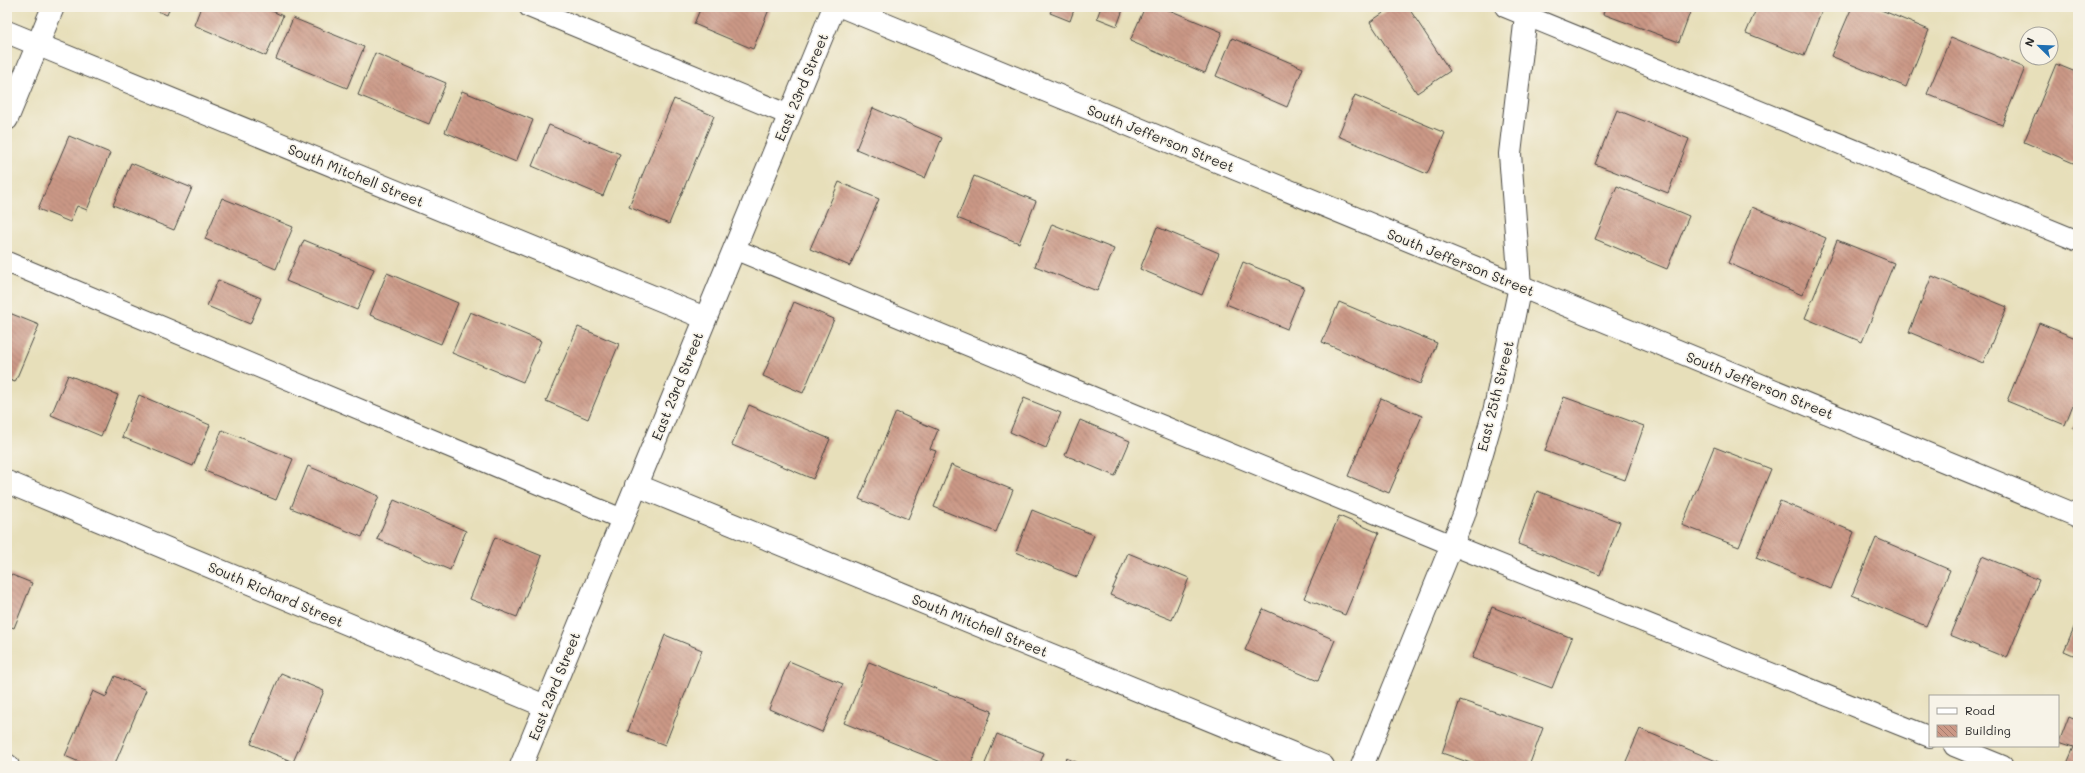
<svg xmlns="http://www.w3.org/2000/svg" width="2085" height="773" viewBox="0 0 2085 773" font-family="Mali,sans-serif">
  <style>
    .building { fill: url(#building-back-hatch) }
    .lines { fill: none; stroke-linecap: round; stroke-linejoin: round }
    .service-casing { stroke: #474640; stroke-width: 22 }
    .minor-casing { stroke: #474640; stroke-width: 24 }
    .service { stroke: #fff; stroke-width: 20 }
    .minor { stroke: #fff; stroke-width: 22 }
    .labels { text-anchor: middle; dominant-baseline: central; stroke-width: 3.5; stroke-linejoin: round; paint-order: stroke }
    .street-label { font-size: 14px; fill: #2b2b2b; stroke: #f7f3e8 }
  </style>
  <defs>
    <pattern id="building-back-hatch" width="6" height="6" patternUnits="userSpaceOnUse"><rect width="6" height="6" fill="#cb9886"/><path d="M-1 5l2 2M0 0l6 6M5-1l2 2" fill="none" stroke="#a57c6e"/></pattern>
  </defs>
  <rect width="100%" height="100%" fill="#f7f3e8"/>
  <filter id="ink" filterUnits="userSpaceOnUse"><feTurbulence type="fractalNoise" baseFrequency=".025" numOctaves="2"/><feDisplacementMap in="SourceGraphic" scale="8" xChannelSelector="R" yChannelSelector="G"/><feConvolveMatrix kernelMatrix="1 2 1 2 8 2 1 2 1" color-interpolation-filters="sRGB"/></filter>
  <filter id="wash" filterUnits="userSpaceOnUse"><feTurbulence type="fractalNoise" baseFrequency=".012" numOctaves="4" result="noise"/><feDisplacementMap in="SourceGraphic" scale="16" xChannelSelector="R" yChannelSelector="G"/><feGaussianBlur stdDeviation="0.9" result="paint"/><feColorMatrix in="noise" values="0 0 0 0 0 0 0 0 0 0 0 0 0 0 0 0 0 1.4 0 .05"/><feComposite in="paint" operator="in"/></filter>
  <g filter="url(#wash)">
    <rect width="100%" height="100%" fill="#e7dfba"/>
    <g id="blocks">
      <g class="building">
        <path d="M148 7H170L167 15Z"/>
        <path d="M201 7H263L283 16 266 56 194 25Z"/>
        <path d="M701 7H770L753 49 694 24Z"/>
        <path d="M1053 7H1075L1070 21 1050 13Z"/>
        <path d="M1101 7H1124L1117 26 1097 18Z"/>
        <path d="M1145 7H1162L1222 32 1205 73 1130 41Z"/>
        <path d="M1392 7H1408L1450 71 1417 93 1370 22Z"/>
        <path d="M1605 7H1692L1679 42 1603 14Z"/>
        <path d="M1757 7H1823L1804 56 1746 33Z"/>
        <path d="M1852 7H1874L1929 30 1906 87 1831 56Z"/>
        <path d="M293 18 364 47 347 88 276 59Z"/>
        <path d="M1951 37 2025 68 2002 125 1927 94Z"/>
        <path d="M1232 38 1303 68 1287 107 1216 76Z"/>
        <path d="M375 53 446 83 429 124 358 95Z"/>
        <path d="M2056 64 2078 73V165L2024 142Z"/>
        <path d="M462 91 533 120 516 162 445 132Z"/>
        <path d="M1355 95 1445 133 1427 174 1338 136Z"/>
        <path d="M674 99 714 116 669 224 629 207Z"/>
        <path d="M873 108 942 138 925 178 856 149Z"/>
        <path d="M1617 110 1689 139 1668 193 1595 164Z"/>
        <path d="M549 125 620 154 603 196 532 166Z"/>
        <path d="M69 136 110 153 87 210 77 206 70 222 38 209Z"/>
        <path d="M131 163 192 188 174 230 113 205Z"/>
        <path d="M974 176 1036 201 1019 243 957 218Z"/>
        <path d="M839 182 879 199 850 266 810 249Z"/>
        <path d="M1617 186 1689 216 1667 269 1595 239Z"/>
        <path d="M222 198 293 227 276 269 205 239Z"/>
        <path d="M1752 207 1826 238 1802 295 1728 263Z"/>
        <path d="M1052 224 1114 249 1097 291 1035 266Z"/>
        <path d="M1157 227 1219 253 1202 295 1140 269Z"/>
        <path d="M304 240 374 269 357 310 286 281Z"/>
        <path d="M1837 240 1894 263 1862 342 1805 318Z"/>
        <path d="M1243 262 1304 287 1287 329 1226 304Z"/>
        <path d="M387 273 458 303 441 344 370 315Z"/>
        <path d="M1932 276 2007 307 1983 363 1909 332Z"/>
        <path d="M218 280 261 298 250 324 207 306Z"/>
        <path d="M794 302 834 319 803 393 763 376Z"/>
        <path d="M1339 302 1437 343 1420 384 1322 342Z"/>
        <path d="M7 312 39 325 15 382 7 379Z"/>
        <path d="M470 312 541 341 523 382 452 353Z"/>
        <path d="M2039 323 2078 339V392L2065 425 2007 401Z"/>
        <path d="M578 327 619 344 588 419 546 401Z"/>
        <path d="M68 375 118 395 101 436 51 415Z"/>
        <path d="M139 395 210 425 193 466 122 437Z"/>
        <path d="M1564 397 1644 426 1625 480 1545 451Z"/>
        <path d="M1024 398 1061 413 1046 448 1010 432Z"/>
        <path d="M1381 398 1422 416 1389 493 1348 476Z"/>
        <path d="M749 405 830 439 813 479 732 445Z"/>
        <path d="M896 412 938 430 930 449 936 451 908 519 859 499Z"/>
        <path d="M2078 417V430L2073 428Z"/>
        <path d="M1080 420 1130 441 1115 476 1065 455Z"/>
        <path d="M222 430 293 459 276 500 205 471Z"/>
        <path d="M1714 447 1771 469 1739 547 1682 525Z"/>
        <path d="M951 465 1013 490 996 532 934 507Z"/>
        <path d="M308 466 379 496 362 537 291 508Z"/>
        <path d="M1537 491 1620 522 1600 575 1518 544Z"/>
        <path d="M394 500 466 531 450 570 377 539Z"/>
        <path d="M1780 501 1854 532 1831 589 1756 558Z"/>
        <path d="M1032 510 1094 535 1077 577 1016 552Z"/>
        <path d="M1339 516 1379 533 1345 615 1304 598Z"/>
        <path d="M495 537 542 556 517 617 470 599Z"/>
        <path d="M1876 538 1950 570 1926 626 1852 595Z"/>
        <path d="M1128 553 1189 578 1172 620 1110 595Z"/>
        <path d="M1982 556 2039 580 2007 658 1950 635Z"/>
        <path d="M7 573 32 583 14 628 7 625Z"/>
        <path d="M1492 607 1572 638 1552 688 1472 658Z"/>
        <path d="M1263 609 1335 640 1318 681 1245 650Z"/>
        <path d="M2078 618V657L2064 651Z"/>
        <path d="M665 635 702 650 665 745 628 731Z"/>
        <path d="M789 661 843 684 822 732 769 709Z"/>
        <path d="M869 662 992 711 970 766H951L844 723Z"/>
        <path d="M281 673 324 691 293 762 251 744Z"/>
        <path d="M115 676 146 690 114 766H89L65 756 93 691 106 697Z"/>
        <path d="M1460 700 1543 728 1529 766H1479L1442 753Z"/>
        <path d="M2069 716 2078 720V766H2066L2074 747 2059 742Z"/>
        <path d="M1640 729 1728 766H1624Z"/>
        <path d="M997 734 1044 753 1039 766H984Z"/>
        <path d="M1066 758 1086 766H1063Z"/>
      </g>
    </g>
  </g>
  <g filter="url(#ink)">
    <use href="#blocks" fill-opacity="0" stroke="#474640" stroke-width="1"/>
    <g class="lines">
      <defs>
        <g id="service">
          <path d="M529 7 789 115"/>
          <path d="M1505 7 2078 241"/>
          <path d="M734 249 1452 545 1930 737"/>
          <path d="M7 262 622 519"/>
          <path d="M1954 746 2003 766"/>
        </g>
        <g id="minor">
          <path d="M843 7 2078 516"/>
          <path d="M7 32 705 318"/>
          <path d="M7 119 53 7"/>
          <path d="M7 482 545 706"/>
          <path d="M636 485 1323 766"/>
          <path d="M7 765 8 766"/>
          <path d="M521 766 834 7"/>
          <path d="M1362 766 1464 515 1495 408 1520 286 1510 154 1527 7"/>
        </g>
      </defs>
      <use href="#service" class="service-casing"/>
      <use href="#minor" class="minor-casing"/>
      <use href="#service" class="service"/>
      <use href="#minor" class="minor"/>
    </g>
  </g>
  <g class="labels">
    <g class="street-label">
      <text transform="translate(801 87) rotate(-67)">East 23rd Street</text>
      <text transform="translate(1161 138) rotate(22)">South Jefferson Street</text>
      <text transform="translate(356 175) rotate(22)">South Mitchell Street</text>
      <text transform="translate(1461 262) rotate(22)">South Jefferson Street</text>
      <text transform="translate(1760 385) rotate(22)">South Jefferson Street</text>
      <text transform="translate(677 386) rotate(-68)">East 23rd Street</text>
      <text transform="translate(1495 396) rotate(-76)">East 25th Street</text>
      <text transform="translate(276 594) rotate(23)">South Richard Street</text>
      <text transform="translate(980 625) rotate(22)">South Mitchell Street</text>
      <text transform="translate(554 686) rotate(-68)">East 23rd Street</text>
    </g>
  </g>
  <rect width="2085" height="773" fill="none" stroke="#f7f3e8" stroke-width="24"/>
  <rect x="1929" y="695" width="130" height="52" fill="#f7f3e8" stroke="#a5a39c"/>
  <rect x="1937" y="708" width="20" height="6" fill="#ffffff" stroke="#a5a39c"/>
  <text x="1965" y="715" font-size="12" fill="#2b2b2b">Road</text>
  <rect x="1937" y="725" width="20" height="12" fill="url(#building-back-hatch)" stroke="#a5a39c"/>
  <text x="1965" y="735" font-size="12" fill="#2b2b2b">Building</text>
  <g transform="translate(2039 46) rotate(293)"><circle r="19" fill="#f7f3e8" stroke="#a5a39c"/>
  <path d="M0-3L7 15L0 10L-7 15Z" fill="#1f6fb2"/>
  <text y="-6" font-size="11" font-weight="bold" text-anchor="middle" fill="#2b2b2b">N</text>
  </g>
</svg>
